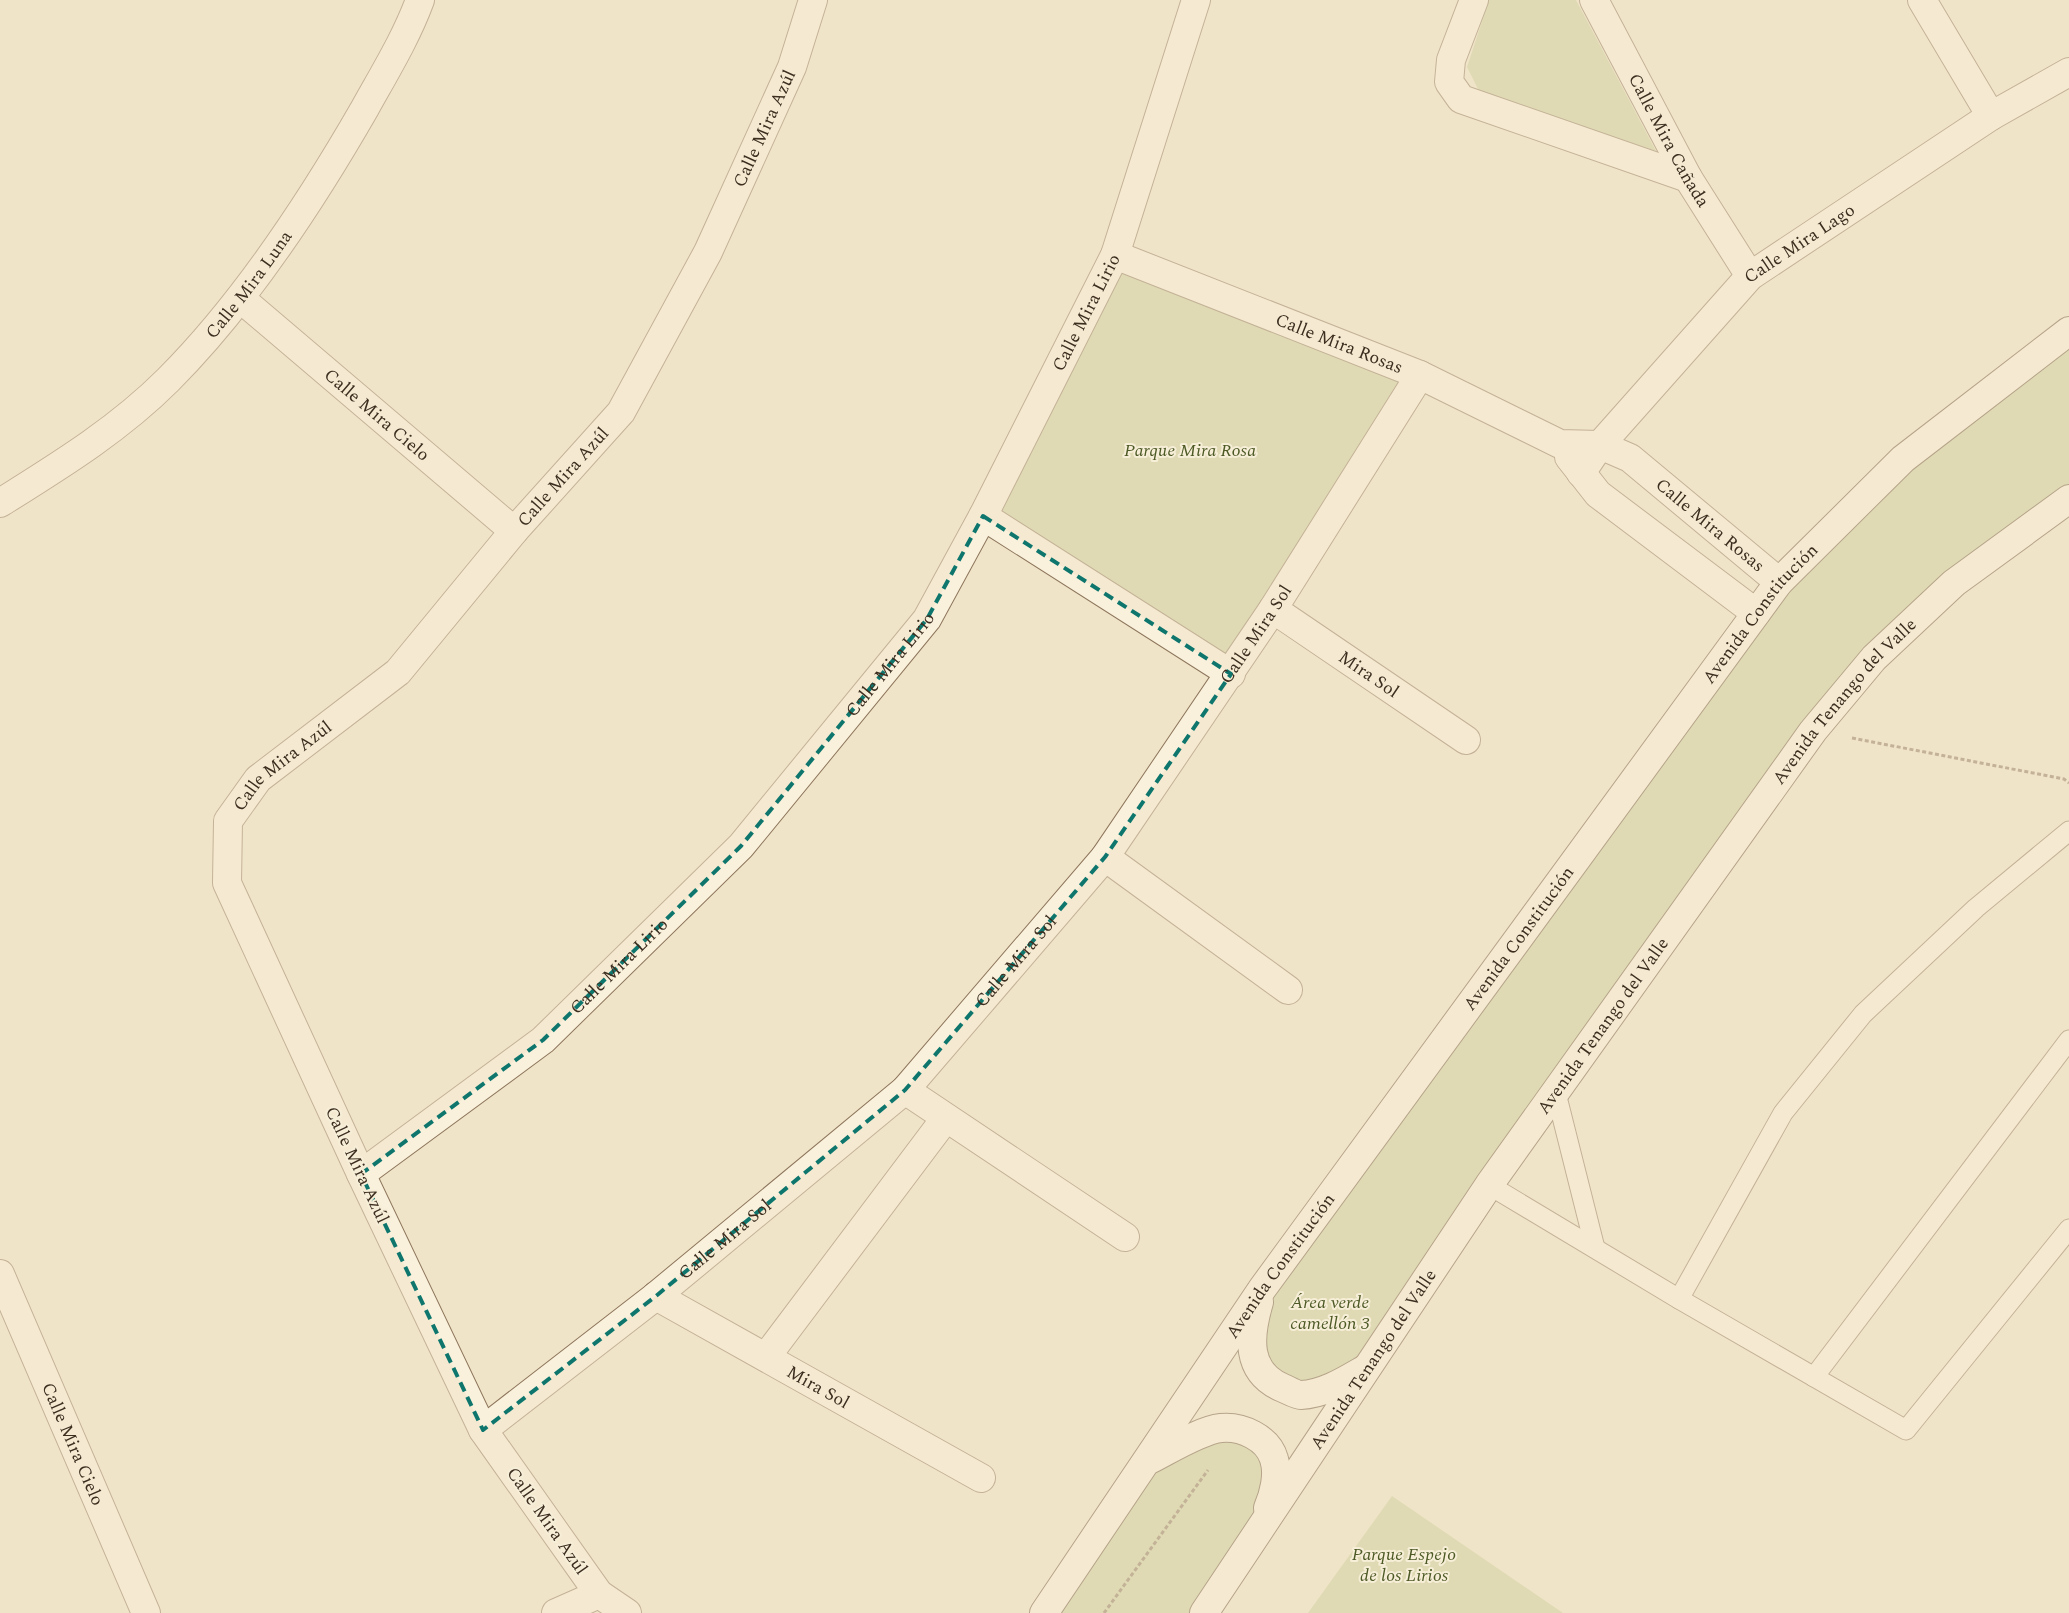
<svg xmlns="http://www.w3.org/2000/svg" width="2069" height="1613" viewBox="0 0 2069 1613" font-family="Spectral,serif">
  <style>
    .green { fill: #c9cf9b }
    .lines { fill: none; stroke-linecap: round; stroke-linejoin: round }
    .service-casing { stroke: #8d765c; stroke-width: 21 }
    .minor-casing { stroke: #8d765c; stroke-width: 30 }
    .secondary-casing { stroke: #6f573f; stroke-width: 30 }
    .path { stroke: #8d765c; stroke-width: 3; stroke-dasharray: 4 2.5; stroke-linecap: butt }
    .service { stroke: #faf1dc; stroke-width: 19 }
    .minor { stroke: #faf1dc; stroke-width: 28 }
    .secondary { stroke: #faf1dc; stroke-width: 28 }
    .marked { fill: none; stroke: #0f766e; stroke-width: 4; stroke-dasharray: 10 6; stroke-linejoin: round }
    .labels { text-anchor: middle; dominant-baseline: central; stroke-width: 4; stroke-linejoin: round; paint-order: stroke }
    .street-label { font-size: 18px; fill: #3d2e20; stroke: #f7eed8 }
    .park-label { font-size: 18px; font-style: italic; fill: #4d5a26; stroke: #f7eed8 }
  </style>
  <rect width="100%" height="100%" fill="#f0e4c8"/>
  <g class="green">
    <path d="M1489 0H1576L1656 151 1479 91 1467 67Z"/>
    <path d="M1122 254 1415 367 1231 674 987 507Z"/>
    <path d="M2069 331V490L1813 731 1369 1367 1306 1384 1265 1365 1260 1321 1271 1288 1783 588 1905 463Z"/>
    <path d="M1221 1433 1261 1447 1269 1495 1198 1613H1050L1152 1464Z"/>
    <path d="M1392 1496 1563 1613H1308Z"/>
  </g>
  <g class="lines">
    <defs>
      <g id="service">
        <path d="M1556 1093 1595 1248"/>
        <path d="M1489 1185 1679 1299 1906 1430 2069 1229"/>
        <path d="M1679 1299 1783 1113 1863 1014 1976 908 2069 831"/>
        <path d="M1814 1377 2069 1040"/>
      </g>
      <g id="minor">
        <path d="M1474 0 1451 60 1449 82 1461 99 1688 178"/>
        <path id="s1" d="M1594 0 1688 178 1750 276"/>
        <path d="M1922 0 1991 116"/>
        <path id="s2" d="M1115 255 1420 375 1560 444 1600 445 1630 458 1779 582"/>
        <path id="s3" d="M240 298 514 531"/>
        <path d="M1569 457 1598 494 1756 613"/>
        <path id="s4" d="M1581 473 1600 445 1750 276 1991 116 2069 72"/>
        <path id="s5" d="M0 503C59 466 118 430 168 380 245 303 311 202 365 108 385 72 406 38 420 0"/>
        <path d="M983 516 1231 674"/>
        <path id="s6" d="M1273 609 1466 740"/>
        <path d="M1105 857 1288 990"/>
        <path d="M905 1090 1125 1237"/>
        <path id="s7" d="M361 1174 543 1040 741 846 927 619 983 516 1115 255 1196 0"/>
        <path id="s8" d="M0 1274 146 1613"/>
        <path id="s9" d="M656 1296 981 1478"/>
        <path d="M766 1357 945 1119"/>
        <path id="s10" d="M483 1430 656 1296 905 1090 1105 857 1273 609 1420 375"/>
        <path d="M556 1613 599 1594"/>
        <path id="s11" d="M627 1613 599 1594 483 1430 361 1174 227 883 228 821 258 779 398 672 514 531 621 412 708 252 792 67 813 0"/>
      </g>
      <g id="secondary">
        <path d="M1259 1302C1249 1336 1245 1372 1283 1388 1288 1390 1296 1395 1301 1395 1324 1394 1346 1380 1365 1369"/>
        <path d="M1151 1459C1169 1450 1201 1430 1221 1428 1242 1426 1268 1438 1274 1459 1279 1474 1274 1494 1268 1508"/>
        <path id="s12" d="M1044 1613 1262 1289 1779 582 1903 459 2069 331"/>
        <path id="s13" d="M1204 1613 1489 1185 1813 731 1874 658 1954 583 2069 499"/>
      </g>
    </defs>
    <use href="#service" class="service-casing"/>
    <use href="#minor" class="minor-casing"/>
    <use href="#secondary" class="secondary-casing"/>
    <g class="path">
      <path d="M1852 738 2064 779 2069 783"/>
      <path d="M1104 1613 1208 1470"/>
    </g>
    <use href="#service" class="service"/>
    <use href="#minor" class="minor"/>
    <use href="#secondary" class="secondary"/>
  </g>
  <path d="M0 0H2069V1613H0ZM983 516 1231 674 1105 857 905 1090 656 1296 483 1430 361 1174 543 1040 741 846 927 619Z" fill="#f0e4c8" fill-opacity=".55" fill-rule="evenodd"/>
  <path class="marked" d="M983 516 1231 674 1105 857 905 1090 656 1296 483 1430 361 1174 543 1040 741 846 927 619Z"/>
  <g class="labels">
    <g class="street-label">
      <text stroke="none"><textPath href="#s11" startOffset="1789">Calle Mira Azúl</textPath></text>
      <text stroke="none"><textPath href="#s1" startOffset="159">Calle Mira Cañada</textPath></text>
      <text stroke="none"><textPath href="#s4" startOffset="319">Calle Mira Lago</textPath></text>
      <text stroke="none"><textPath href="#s5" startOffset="334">Calle Mira Luna</textPath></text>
      <text stroke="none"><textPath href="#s7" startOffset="1142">Calle Mira Lirio</textPath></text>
      <text stroke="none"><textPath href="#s2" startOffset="241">Calle Mira Rosas</textPath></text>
      <text stroke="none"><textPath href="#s3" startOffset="180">Calle Mira Cielo</textPath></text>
      <text stroke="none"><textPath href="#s11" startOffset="1384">Calle Mira Azúl</textPath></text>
      <text stroke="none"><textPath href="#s2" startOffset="661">Calle Mira Rosas</textPath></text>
      <text stroke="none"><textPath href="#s12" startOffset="1230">Avenida Constitución</textPath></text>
      <text stroke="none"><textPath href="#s10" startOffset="1118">Calle Mira Sol</textPath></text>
      <text stroke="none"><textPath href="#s7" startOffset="738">Calle Mira Lirio</textPath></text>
      <text stroke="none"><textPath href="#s6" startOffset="116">Mira Sol</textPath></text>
      <text stroke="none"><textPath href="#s13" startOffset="1115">Avenida Tenango del Valle</textPath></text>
      <text stroke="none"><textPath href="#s11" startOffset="979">Calle Mira Azúl</textPath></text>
      <text stroke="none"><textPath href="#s12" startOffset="825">Avenida Constitución</textPath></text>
      <text stroke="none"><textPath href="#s10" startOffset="712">Calle Mira Sol</textPath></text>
      <text stroke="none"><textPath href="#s7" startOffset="332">Calle Mira Lirio</textPath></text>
      <text stroke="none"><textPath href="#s13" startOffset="710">Avenida Tenango del Valle</textPath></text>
      <text transform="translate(357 1165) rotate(65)">Calle Mira Azúl</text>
      <text stroke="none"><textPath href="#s10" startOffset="308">Calle Mira Sol</textPath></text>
      <text stroke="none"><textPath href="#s12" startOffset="420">Avenida Constitución</textPath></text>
      <text stroke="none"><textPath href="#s13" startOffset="305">Avenida Tenango del Valle</textPath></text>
      <text stroke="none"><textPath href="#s9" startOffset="186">Mira Sol</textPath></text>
      <text stroke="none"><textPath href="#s8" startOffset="185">Calle Mira Cielo</textPath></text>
      <text transform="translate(547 1521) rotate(55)">Calle Mira Azúl</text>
    </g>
    <g class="park-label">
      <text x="1190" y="450">Parque Mira Rosa</text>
      <text x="1330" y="1302">Área verde<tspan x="1330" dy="21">camellón 3</tspan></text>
      <text x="1404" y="1554">Parque Espejo<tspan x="1404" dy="21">de los Lirios</tspan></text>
    </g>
  </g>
</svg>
